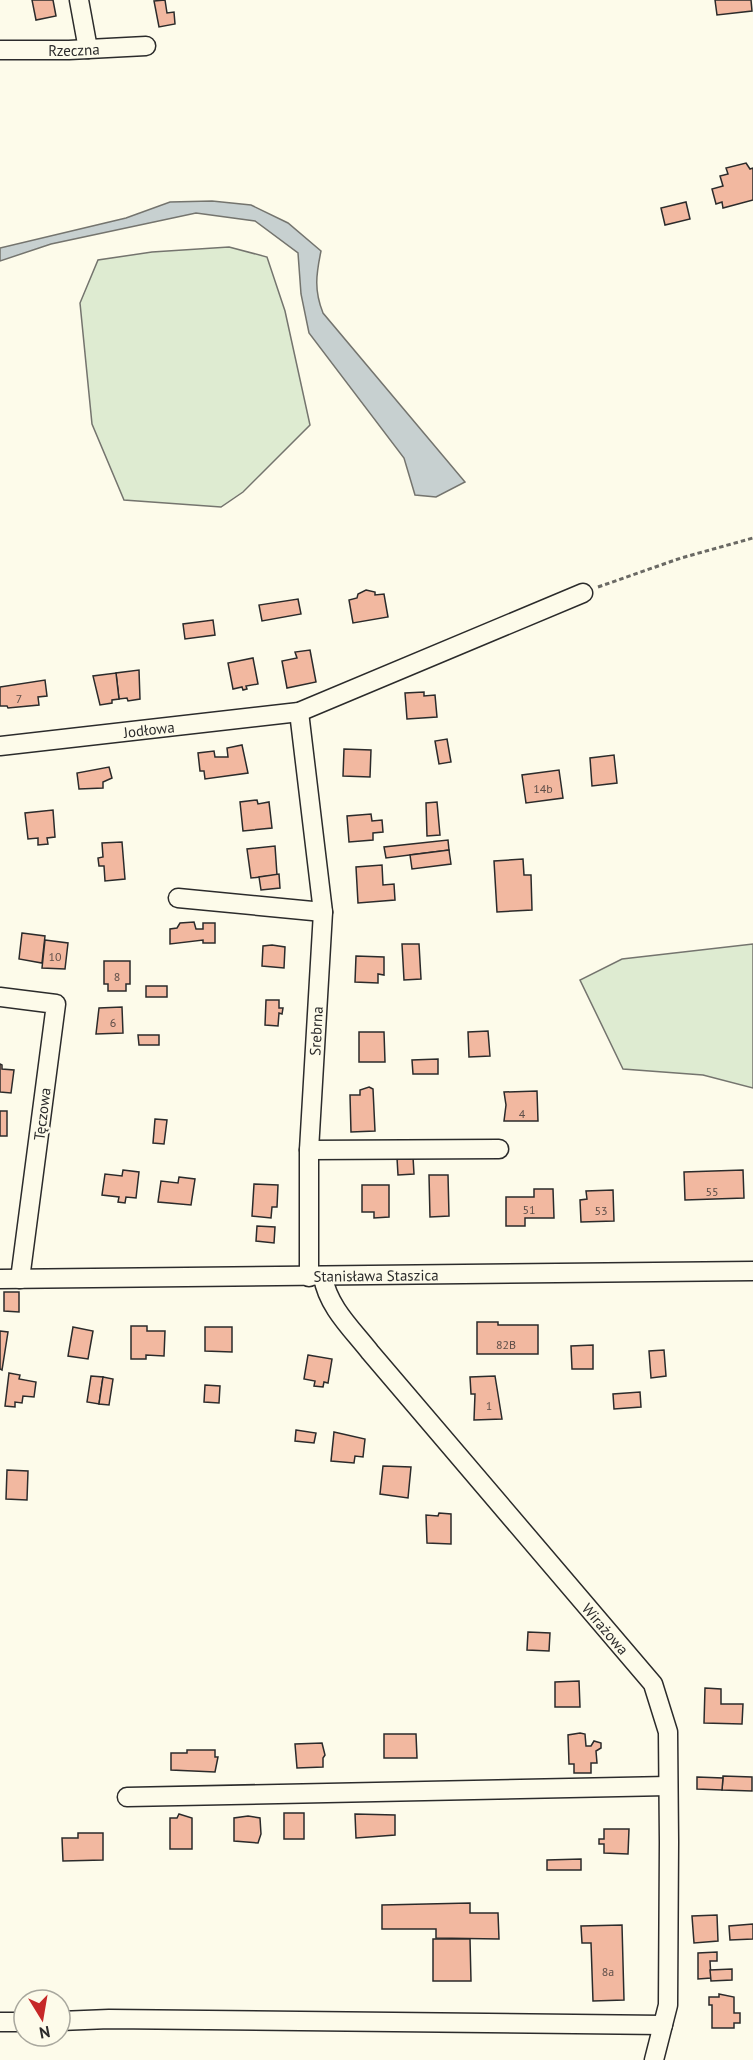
<svg xmlns="http://www.w3.org/2000/svg" width="753" height="2060" viewBox="0 0 753 2060" font-family="'PT Sans',sans-serif">
  <style>
    .green { fill: #deebd1; stroke: #74746e; stroke-width: 1.5 }
    .water { fill: #c7d0d0; stroke: #74746e; stroke-width: 1.5 }
    .building { fill: #f2b8a0; stroke: #2b2b2b; stroke-width: 1.5 }
    .lines { fill: none; stroke-linecap: round; stroke-linejoin: round }
    .minor-casing { stroke: #2b2b2b; stroke-width: 21 }
    .path { stroke: #6a6964; stroke-width: 3; stroke-dasharray: 4.5 3; stroke-linecap: butt }
    .minor { stroke: #fdfbea; stroke-width: 18 }
    .labels { text-anchor: middle; dominant-baseline: central; stroke-width: 4.5; stroke-linejoin: round; paint-order: stroke }
    .number-label { font-size: 12px; fill: #5d4e48 }
    .street-label { font-size: 15px; fill: #2b2b2b; stroke: #fdfbea }
  </style>
  <rect width="100%" height="100%" fill="#fdfbea"/>
  <g class="green">
    <path d="M229 247 267 257 285 311 310 425 243 492 221 507 124 500 92 424 80 303 98 260 152 252Z"/>
    <path d="M753 944V1088L703 1075 623 1069 580 980 622 959Z"/>
  </g>
  <path class="water" d="M212 201 251 205 288 223 321 251C316 275 314 290 323 313L465 482 436 497 415 495 404 458 309 333 301 294 298 253 255 221 196 213 51 244 0 261V248L126 218 170 202Z"/>
  <g class="building">
    <path d="M32 0H53L56 16 36 20Z"/>
    <path d="M165 0 167 13 174 12 175 24 159 27 154 1Z"/>
    <path d="M715 0H751L752 11 717 15Z"/>
    <path d="M746 163 750 169 753 168V200L723 208 722 202 716 204 712 189 723 186 720 176 728 174 726 168Z"/>
    <path d="M686 202 690 219 665 225 661 208Z"/>
    <path d="M366 590 375 592V595L384 594 388 617 353 623 349 600 357 598 358 594Z"/>
    <path d="M298 599 301 614 262 621 259 605Z"/>
    <path d="M213 620 215 635 185 639 183 624Z"/>
    <path d="M310 650 316 682 287 688 282 661 297 658 295 652Z"/>
    <path d="M253 658 258 684 246 686 247 689 243 690 242 687 233 689 228 663Z"/>
    <path d="M139 670 140 699 128 701 127 698 119 699 116 673Z"/>
    <path d="M116 673 119 699 112 700V703L100 705 93 676Z"/>
    <path d="M45 680 47 696 38 697 39 705 8 708 7 706H0V687Z"/>
    <path d="M424 692V696L435 695 437 717 407 719 405 693Z"/>
    <path d="M447 739 451 762 439 764 435 741Z"/>
    <path d="M242 745 248 773 205 779 204 771H200L198 753 214 751 215 757H228L227 748Z"/>
    <path d="M344 749 371 750 370 777 343 776Z"/>
    <path d="M614 755 617 783 592 786 590 758Z"/>
    <path d="M109 767 112 778 103 782V788L79 789 77 773Z"/>
    <path d="M559 770 563 798 526 803 522 775Z"/>
    <path d="M257 800 258 804 269 802 272 828 243 831 240 802Z"/>
    <path d="M437 802 440 835 427 836 426 803Z"/>
    <path d="M53 810 55 837 47 838 48 844 38 845V838L28 839 25 813Z"/>
    <path d="M371 814 372 821 382 820 383 832 373 833V840L349 842 347 816Z"/>
    <path d="M448 840 449 850 386 858 384 847Z"/>
    <path d="M122 842 125 879 105 881 104 866H99L98 858 103 857 102 843Z"/>
    <path d="M275 846 277 875 251 878 247 849Z"/>
    <path d="M449 850 451 864 412 869 410 855Z"/>
    <path d="M523 859 524 875H531L532 910 497 912 494 861Z"/>
    <path d="M382 865 383 885 394 884 395 900 358 903 356 867Z"/>
    <path d="M279 874 280 888 261 890 259 877Z"/>
    <path d="M194 922 196 929H203V923H215V943H203V940L170 944V929L177 928 180 923Z"/>
    <path d="M22 933 45 936 42 963 19 959Z"/>
    <path d="M45 940 68 943 65 969 42 968Z"/>
    <path d="M402 944H419L421 979 404 980Z"/>
    <path d="M272 945 285 947 284 968 262 966 263 946Z"/>
    <path d="M356 956 384 957V975L378 974V983L355 982Z"/>
    <path d="M104 961H130V984H126V991H108V984H104Z"/>
    <rect x="146" y="986" width="21" height="11"/>
    <path d="M266 1000H279V1008H283L282 1014 279 1013 278 1026 265 1025Z"/>
    <path d="M122 1007 123 1033 96 1034 99 1008Z"/>
    <path d="M488 1031 490 1056 469 1057 468 1032Z"/>
    <path d="M359 1032H384L385 1062H359Z"/>
    <path d="M138 1035H159V1045H139Z"/>
    <path d="M438 1059V1074H413L412 1060Z"/>
    <path d="M0 1064 2 1065V1069L14 1070 11 1093 0 1092Z"/>
    <path d="M369 1087 373 1089 375 1131 351 1132 350 1095H360V1090Z"/>
    <path d="M537 1091 538 1121H504L506 1105 504 1092Z"/>
    <rect x="0" y="1111" width="7" height="25"/>
    <path d="M155 1119 167 1120 164 1144 153 1143Z"/>
    <path d="M413 1157 414 1174 398 1175 397 1158Z"/>
    <path d="M123 1170 139 1172 136 1198 126 1197 125 1203 118 1202 119 1197 102 1195 105 1174 122 1176Z"/>
    <path d="M743 1170 744 1198 685 1200 684 1172Z"/>
    <path d="M429 1175H448L449 1216 430 1217Z"/>
    <path d="M179 1177 195 1179 191 1205 158 1202 161 1181 178 1183Z"/>
    <path d="M254 1184 278 1185 277 1207H272L271 1218 252 1216Z"/>
    <path d="M362 1185H389V1217L374 1218V1212H362Z"/>
    <path d="M534 1189H553L554 1218H525V1226H506V1197H534Z"/>
    <path d="M613 1190 614 1221 581 1222 580 1200 587 1199 586 1191Z"/>
    <path d="M257 1226 275 1227 274 1243 256 1241Z"/>
    <path d="M4 1292H19V1312L4 1311Z"/>
    <path d="M477 1322H498V1325H538V1354H477Z"/>
    <path d="M131 1326H147V1331H165L164 1356 146 1355V1359H131Z"/>
    <path d="M73 1327 93 1331 88 1359 68 1356Z"/>
    <path d="M205 1327H232V1352L205 1351Z"/>
    <path d="M0 1331 8 1332 2 1370 0 1369Z"/>
    <path d="M593 1345V1369H572L571 1346Z"/>
    <path d="M664 1350 666 1376 651 1378 649 1351Z"/>
    <path d="M308 1355 332 1359 328 1383 324 1382 323 1387 314 1386 315 1381 304 1379Z"/>
    <path d="M9 1373 20 1375 19 1379 36 1382 34 1397 23 1396 22 1403 15 1402V1407L5 1406Z"/>
    <path d="M91 1376 103 1377 99 1404 87 1402Z"/>
    <path d="M495 1376 502 1419 474 1420 475 1394H471L470 1377Z"/>
    <path d="M103 1377 113 1379 109 1405 99 1404Z"/>
    <path d="M205 1385 220 1386 219 1403 204 1402Z"/>
    <path d="M640 1392 641 1407 614 1409 613 1394Z"/>
    <path d="M296 1430 316 1433 314 1443 295 1441Z"/>
    <path d="M334 1432 365 1439 363 1457 355 1456 354 1463 331 1461Z"/>
    <path d="M383 1466 411 1467 408 1498 380 1494Z"/>
    <path d="M7 1470 28 1471 27 1500 6 1499Z"/>
    <path d="M439 1513 451 1514V1544L427 1543 426 1515 438 1516Z"/>
    <path d="M528 1632 550 1633 549 1651 527 1650Z"/>
    <path d="M579 1681 580 1707H555V1682Z"/>
    <path d="M705 1688 721 1689V1704H743L742 1724 704 1723Z"/>
    <path d="M580 1733 585 1734 586 1746H591L594 1741 601 1743V1748L596 1751 597 1763H591V1773H574V1764H569L568 1735Z"/>
    <path d="M384 1734H416L417 1758H384Z"/>
    <path d="M322 1743 325 1755 323 1758V1767L297 1768 295 1744Z"/>
    <path d="M187 1750H215V1757H218L215 1772 171 1770V1753H187Z"/>
    <path d="M723 1776 752 1777V1791L722 1790Z"/>
    <path d="M697 1777 723 1778 722 1790 697 1789Z"/>
    <rect x="284" y="1813" width="20" height="26"/>
    <path d="M179 1814 192 1818V1849H170V1818H177Z"/>
    <path d="M355 1814 395 1815V1835L356 1838Z"/>
    <path d="M248 1816 260 1818 261 1834 258 1843 234 1841V1818Z"/>
    <path d="M604 1829H629L628 1854 604 1853V1844H599V1839H604Z"/>
    <path d="M78 1833H103V1860L63 1861 62 1838H78Z"/>
    <path d="M581 1859V1870H547V1860Z"/>
    <path d="M470 1903V1913H498L499 1939 436 1938V1929H382V1905Z"/>
    <path d="M717 1915 718 1941 694 1943 692 1916Z"/>
    <path d="M753 1924V1939L730 1940 729 1926Z"/>
    <path d="M622 1925 624 2000 593 2001 591 1943H582L581 1926Z"/>
    <path d="M433 1939H470L471 1981H433Z"/>
    <path d="M717 1952V1961H710L711 1978 698 1979V1953Z"/>
    <path d="M732 1969V1980L711 1981 710 1970Z"/>
    <path d="M719 1994 734 1997V2013H740V2023H734V2028H712V2005H709V1997H719Z"/>
  </g>
  <g class="lines">
    <defs>
      <g id="minor">
        <path d="M79 0 88 49"/>
        <path id="s1" d="M0 50H69L146 46"/>
        <path d="M299 712 323 912 309 1150V1277"/>
        <path id="s2" d="M0 746 299 712 583 593"/>
        <path d="M178 898 323 912"/>
        <path d="M0 997 56 1004 20 1279"/>
        <path d="M309 1150 499 1149"/>
        <path id="s3" d="M323 1277C328 1307 352 1329 370 1352L653 1684 668 1732 669 1842 668 2005 654 2060"/>
        <path id="s4" d="M0 1279 753 1271"/>
        <path d="M127 1797 668 1786"/>
        <path d="M60 2021 109 2019 663 2025"/>
        <path d="M0 2022H24"/>
      </g>
    </defs>
    <use href="#minor" class="minor-casing"/>
    <path class="path" d="M598 587 681 558 753 538"/>
    <use href="#minor" class="minor"/>
  </g>
  <g class="labels">
    <g class="number-label">
      <text x="19" y="698">7</text>
      <text x="543" y="788">14b</text>
      <text x="55" y="956">10</text>
      <text x="117" y="976">8</text>
      <text x="113" y="1022">6</text>
      <text x="522" y="1113">4</text>
      <text x="712" y="1191">55</text>
      <text x="529" y="1209">51</text>
      <text x="601" y="1210">53</text>
      <text x="506" y="1344">82B</text>
      <text x="489" y="1405">1</text>
      <text x="608" y="1971">8a</text>
    </g>
    <g class="street-label">
      <text stroke="none"><textPath href="#s1" startOffset="74">Rzeczna</textPath></text>
      <text stroke="none"><textPath href="#s2" startOffset="150">Jodłowa</textPath></text>
      <text transform="translate(316 1031) rotate(-87)">Srebrna</text>
      <text transform="translate(42 1114) rotate(-83)">Tęczowa</text>
      <text stroke="none"><textPath href="#s4" startOffset="376">Stanisława Staszica</textPath></text>
      <text stroke="none"><textPath href="#s3" startOffset="453">Wirażowa</textPath></text>
    </g>
  </g>
  <g transform="translate(42 2018) rotate(169)"><circle r="28" fill="#fdfbea" stroke="#a9a89e" stroke-width="1.5"/>
  <path d="M0-4.5L10 22L0 15L-10 22Z" fill="#c62828"/>
  <text y="-9" font-size="16" font-weight="bold" text-anchor="middle" fill="#2b2b2b">N</text>
  </g>
</svg>
